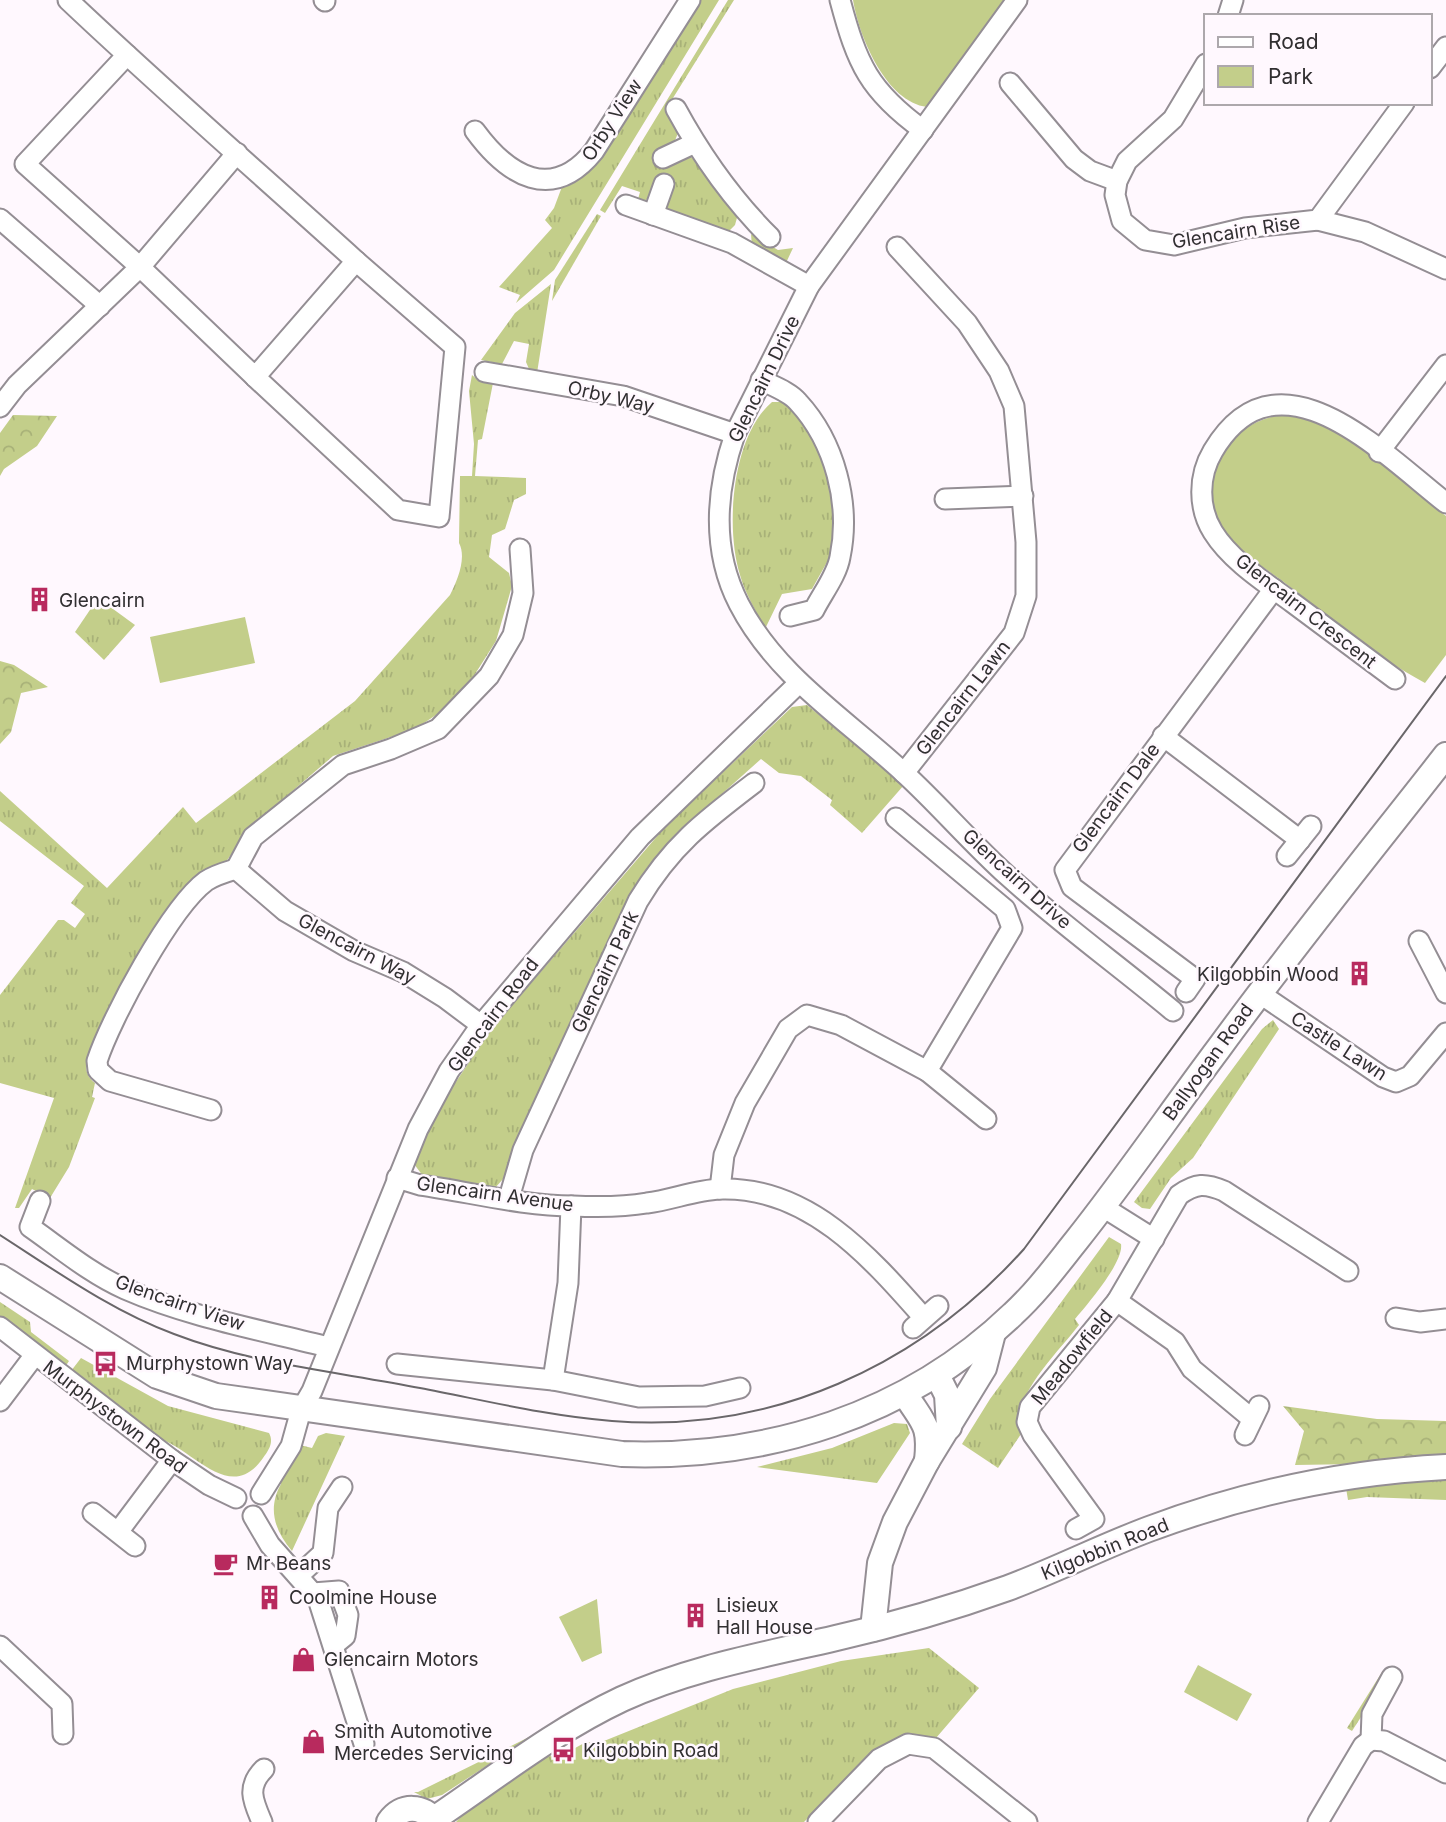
<svg xmlns="http://www.w3.org/2000/svg" width="1446" height="1822" viewBox="0 0 1446 1822" font-family="Inter,sans-serif">
  <style>
    .grass { fill: url(#grass-tufts) }
    .forest { fill: url(#forest-crowns) }
    .green { fill: #c3ce8a }
    .lines { fill: none; stroke-linecap: round; stroke-linejoin: round }
    .minor-casing { stroke: #948e94; stroke-width: 23 }
    .tertiary-casing { stroke: #948e94; stroke-width: 28 }
    .minor { stroke: #fff; stroke-width: 19 }
    .tertiary { stroke: #fff; stroke-width: 24 }
    .tram { stroke: #6a676a; stroke-width: 2 }
    .labels { text-anchor: middle; dominant-baseline: central; stroke-width: 5; stroke-linejoin: round; paint-order: stroke }
    .street-label { font-size: 19px; fill: #312f31; stroke: #fff8fe }
    .poi-label { font-size: 19px; fill: #312f31; stroke: #fff8fe; text-anchor: start }
  </style>
  <defs>
    <pattern id="grass-tufts" width="24" height="20" patternUnits="userSpaceOnUse" patternTransform="scale(1.75)"><rect width="24" height="20" fill="#c3ce8a"/><path d="M3 7l-1-3M5 7V3M7 7l1-3M15 17l-1-3M17 17v-4M19 17l1-3" fill="none" stroke="#a8b178"/></pattern>
    <pattern id="forest-crowns" width="20" height="18" patternUnits="userSpaceOnUse" patternTransform="scale(1.75)"><rect width="20" height="18" fill="#c3ce8a"/><path d="M2 6a3 3 0 1 1 6 0M12 15a3 3 0 1 1 6 0" fill="none" stroke="#a8b178"/></pattern>
  </defs>
  <rect width="100%" height="100%" fill="#fff8fe"/>
  <g class="grass">
    <path d="M696 0H719L554 270 516 303 520 295 499 287 552 228 545 220 554 208 563 184 581 177 594 166Z"/>
    <path d="M728 0H734L673 98 670 111 678 133 674 143 697 162 738 214 735 225 728 232 669 214 665 204 670 183 657 178 645 203H637L640 192 622 186 605 213 600 210Z"/>
    <path d="M597 214 601 216 552 301 555 280Z"/>
    <path d="M751 234 778 250 793 248 785 265 752 247Z"/>
    <path d="M551 284 537 373 529 369 526 362 529 344 514 341 502 364 481 360 515 313Z"/>
    <path d="M472 375 479 381 493 383 482 439 478 440 475 476 526 478V494L514 500 505 529 492 535 489 557 509 573 512 586 496 641 470 682 436 715 415 729 333 756 252 826 97 1038C90 1054 78 1070 95 1083L92 1097 95 1098 69 1167 50 1198 32 1189 19 1208H15L54 1098 0 1083V995L58 920H64L75 928 85 914 71 903 84 886 0 821V791L107 888 183 807 196 823 355 701 450 595C457 581 467 558 459 543L460 476H472L474 444 469 391Z"/>
    <path d="M772 402H786L817 442 837 492 831 555 812 589 782 594 765 629C757 612 745 594 740 575 725 527 732 436 772 402Z"/>
    <path d="M98 598 135 625 104 660 75 632Z"/>
    <path d="M807 705 904 785 862 833 830 805 832 800 801 776 779 773 761 759 677 834 649 868 518 1140 504 1178 495 1188 423 1176 414 1164V1157L435 1113 490 1031 665 827 792 707Z"/>
    <path d="M1273 1020 1279 1029 1193 1158 1171 1178 1150 1209 1142 1208 1134 1202 1262 1029Z"/>
    <path d="M1109 1237 1121 1244C1124 1262 1087 1305 1075 1319L1079 1325C1060 1350 1006 1402 1021 1434L998 1468 962 1444 990 1399Z"/>
    <path d="M0 1302 30 1322 31 1332 69 1361 65 1367 0 1316Z"/>
    <path d="M81 1358 168 1406 269 1433C274 1442 269 1450 263 1458 230 1506 192 1447 157 1438L71 1371Z"/>
    <path d="M894 1423 907 1424 910 1433 877 1483 757 1467 832 1448Z"/>
    <path d="M326 1433 345 1436 292 1551C275 1531 267 1509 281 1484L278 1482 300 1445 312 1448 318 1436Z"/>
    <path d="M1412 1480H1446V1500L1367 1497 1348 1500 1346 1488Z"/>
    <path d="M929 1648 979 1688 936 1738 910 1735 880 1746 804 1822H456L463 1814 544 1754 557 1758 586 1742 599 1743 733 1689 841 1661Z"/>
    <path d="M1382 1672 1388 1675 1352 1731 1347 1728Z"/>
    <path d="M537 1733 442 1795 427 1799 414 1792H418Z"/>
  </g>
  <g class="forest">
    <path d="M13 415 57 416 37 446 4 469 0 476V433Z"/>
    <path d="M0 661 14 665 48 687 21 693 11 732 0 744Z"/>
    <path d="M1283 1406 1377 1419 1446 1421V1456L1357 1464 1295 1465 1304 1431Z"/>
  </g>
  <g class="green">
    <path d="M853 0H1005L927 107C886 102 859 37 853 0Z"/>
    <path d="M1286 414C1337 417 1405 484 1446 516V655L1425 683C1373 655 1328 616 1281 580 1262 566 1238 552 1224 532 1210 510 1207 478 1221 455 1236 430 1257 418 1286 414Z"/>
    <path d="M245 617 255 663 160 683 150 637Z"/>
    <path d="M597 1599 602 1653 582 1662 559 1617Z"/>
    <path d="M1198 1665 1252 1694 1237 1721 1184 1692Z"/>
  </g>
  <g class="lines">
    <defs>
      <g id="minor">
        <path d="M68 0C162 89 260 174 356 261L255 377 140 267 237 153"/>
        <path d="M324 0 325 1"/>
        <path d="M840 0C857 64 869 91 923 130"/>
        <path d="M1017 0 809 286 735 434C716 489 711 550 739 604 776 676 846 719 904 773 940 806 972 844 1009 877 1061 924 1119 966 1173 1011"/>
        <path d="M1228 16 1233 0"/>
        <path d="M1206 64 1173 119 1127 161 1117 181 1115 195 1122 221 1145 240 1174 245 1245 228 1318 220 1404 103"/>
        <path d="M1430 68 1446 47"/>
        <path d="M1010 83 1074 159 1090 171 1117 181"/>
        <path d="M676 109C701 155 733 200 770 237"/>
        <path d="M475 131C508 176 552 203 594 151L690 0"/>
        <path d="M663 158 695 143"/>
        <path d="M626 205 732 243 809 286"/>
        <path d="M653 215 664 184"/>
        <path d="M0 219 100 306"/>
        <path d="M1318 220 1365 232 1446 269"/>
        <path d="M897 247 967 323 999 371 1014 406 1026 542V596L1014 633 904 773"/>
        <path d="M485 372 623 396 735 434"/>
        <path d="M255 377 398 510 439 517 455 347 356 261"/>
        <path d="M761 380C773 386 790 392 798 402 835 442 851 504 840 557 837 575 822 594 814 610L790 616"/>
        <path d="M0 407 17 385 140 267 25 164 127 55"/>
        <path d="M1379 452 1446 365"/>
        <path d="M945 499 1023 496"/>
        <path d="M1395 679C1361 654 1327 628 1293 603 1266 583 1231 561 1213 532 1198 508 1198 476 1213 451 1278 342 1383 454 1446 503"/>
        <path d="M1163 736 1300 840"/>
        <path d="M896 818 1005 909 1012 928 927 1071"/>
        <path d="M1287 856 1311 826"/>
        <path d="M236 869 253 837 343 765 391 749 438 729 489 676 513 635 523 593 520 549"/>
        <path d="M236 869 285 911 354 951 403 972 445 998 481 1025"/>
        <path d="M1419 941 1446 993"/>
        <path d="M1186 992 1195 979 1072 887 1065 870 1274 589"/>
        <path d="M1259 993 1383 1077 1396 1082 1410 1076 1446 1033"/>
        <path d="M211 1110 110 1081 98 1070 97 1061C111 1018 171 907 206 881 215 875 226 872 236 869"/>
        <path d="M397 1178 420 1185C470 1192 523 1206 573 1206 597 1207 624 1207 647 1203 671 1200 696 1190 720 1189 809 1186 871 1258 924 1318"/>
        <path d="M720 1189 724 1155 745 1103 788 1029 807 1015 841 1025 927 1071 986 1119"/>
        <path d="M509 1198 523 1150 638 901C671 846 704 821 754 783"/>
        <path d="M40 1201 30 1227C60 1248 91 1274 125 1289 189 1317 261 1330 328 1347"/>
        <path d="M1103 1207 1154 1239"/>
        <path d="M1117 1301 1175 1342 1192 1369 1251 1418"/>
        <path d="M1396 1318 1420 1322 1446 1319"/>
        <path d="M0 1327 172 1460 209 1485 236 1498"/>
        <path d="M913 1328 938 1306"/>
        <path d="M397 1364 553 1380 639 1397 705 1396 740 1388"/>
        <path d="M553 1380 568 1283 571 1206"/>
        <path d="M0 1401 34 1356"/>
        <path d="M1245 1435 1259 1406"/>
        <path d="M261 1494 291 1446 301 1410 312 1391 418 1129 449 1071 481 1025 640 837 799 683"/>
        <path d="M93 1513 135 1546"/>
        <path d="M253 1516 270 1545 318 1599 364 1744"/>
        <path d="M1076 1529 1094 1519 1033 1435 1027 1422 1030 1407 1117 1301 1179 1195C1196 1183 1205 1183 1224 1191L1348 1271"/>
        <path d="M118 1532 172 1460"/>
        <path d="M298 1576 323 1553 328 1508 342 1487"/>
        <path d="M313 1593 339 1591 348 1615 345 1636 334 1645"/>
        <path d="M0 1646 62 1704 63 1734"/>
        <path d="M1371 1740 1384 1741 1446 1773"/>
        <path d="M1371 1740 1372 1714 1392 1677"/>
        <path d="M262 1822C253 1801 246 1787 264 1769"/>
        <path d="M818 1822 879 1759 908 1744 934 1748 1027 1822"/>
        <path d="M1318 1822 1363 1746 1371 1740"/>
      </g>
      <g id="tertiary">
        <path d="M0 1277 157 1376 216 1396 622 1454C767 1459 907 1416 1013 1314 1037 1292 1056 1266 1076 1241 1126 1178 1171 1112 1219 1048 1292 948 1370 852 1446 755"/>
        <path d="M937 1375 947 1395 949 1427"/>
        <path d="M905 1394C923 1423 931 1424 927 1461"/>
        <path d="M873 1629 880 1563 895 1522 927 1461 984 1368 993 1333"/>
        <path d="M434 1819C495 1778 554 1731 622 1699 690 1668 763 1655 836 1638 894 1625 952 1608 1008 1588 1056 1570 1101 1547 1149 1529 1243 1494 1346 1472 1446 1467"/>
        <path d="M389 1822C402 1804 423 1805 436 1822"/>
      </g>
    </defs>
    <use href="#minor" class="minor-casing"/>
    <use href="#tertiary" class="tertiary-casing"/>
    <use href="#minor" class="minor"/>
    <use href="#tertiary" class="tertiary"/>
    <path class="tram" d="M0 1235C56 1271 112 1311 174 1334 252 1364 339 1372 420 1388 483 1400 547 1416 612 1421 771 1434 919 1366 1024 1249L1446 676"/>
  </g>
  <defs>
    <symbol id="building-bare" viewBox="-9 -9 18 18"><path d="M-4-6H4V6H1V3H-1V6H-4ZM-2.5-4.3h1.7v1.8h-1.7ZM.8-4.3h1.7v1.8H.8ZM-2.5-1h1.7V.8h-1.7ZM.8-1h1.7V.8H.8Z" fill="#b82a5e" stroke="#fff8fe" stroke-width="2.5" paint-order="stroke"/></symbol>
    <symbol id="bus-bare" viewBox="-9 -9 18 18"><path d="M-5-6H5V4H4V6H2V4H-2V6H-4V4H-5ZM-3.5-4V0h7V-4ZM-3.5 1.2v1.5H-2V1.2ZM2 1.2v1.5H3.5V1.2Z" fill="#b82a5e" stroke="#fff8fe" stroke-width="2.5" paint-order="stroke"/></symbol>
    <symbol id="cafe-bare" viewBox="-9 -9 18 18"><path d="M-5.5-4.5H6V0H3Q3 3.5 0 3.5H-2.5Q-5.5 3.5-5.5 0ZM3-3.2v2h1.7v-2ZM-6 4.5H4V6H-6Z" fill="#b82a5e" stroke="#fff8fe" stroke-width="2.5" paint-order="stroke"/></symbol>
    <symbol id="shop-bare" viewBox="-9 -9 18 18"><path d="M-5-2.5h2.3a2.7 3.5 0 0 1 5.4 0H5L5.5 6h-11ZM-1.5-2.5h3a1.5 2.3 0 0 0-3 0Z" fill="#b82a5e" stroke="#fff8fe" stroke-width="2.5" paint-order="stroke"/></symbol>
  </defs>
  <g fill-rule="evenodd">
    <use href="#building-bare" x="22" y="582" width="35" height="35"/>
    <use href="#building-bare" x="1342" y="956" width="35" height="35"/>
    <use href="#bus-bare" x="88" y="1346" width="35" height="35"/>
    <use href="#cafe-bare" x="208" y="1546" width="35" height="35"/>
    <use href="#building-bare" x="252" y="1580" width="35" height="35"/>
    <use href="#building-bare" x="678" y="1598" width="35" height="35"/>
    <use href="#shop-bare" x="286" y="1642" width="35" height="35"/>
    <use href="#shop-bare" x="296" y="1724" width="35" height="35"/>
    <use href="#bus-bare" x="546" y="1732" width="35" height="35"/>
  </g>
  <g class="labels">
    <g class="street-label">
      <text transform="translate(612 120) rotate(-57)">Orby View</text>
      <text transform="translate(1236 232) rotate(-9)">Glencairn Rise</text>
      <text transform="translate(764 379) rotate(-64)">Glencairn Drive</text>
      <text transform="translate(611 397) rotate(13)">Orby Way</text>
      <text transform="translate(1306 611) rotate(38)">Glencairn Crescent</text>
      <text transform="translate(963 698) rotate(-52)">Glencairn Lawn</text>
      <text transform="translate(1116 798) rotate(-53)">Glencairn Dale</text>
      <text transform="translate(1017 879) rotate(42)">Glencairn Drive</text>
      <text transform="translate(357 949) rotate(28)">Glencairn Way</text>
      <text transform="translate(605 972) rotate(-65)">Glencairn Park</text>
      <text transform="translate(493 1015) rotate(-53)">Glencairn Road</text>
      <text transform="translate(1339 1046) rotate(33)">Castle Lawn</text>
      <text transform="translate(1208 1062) rotate(-54)">Ballyogan Road</text>
      <text transform="translate(495 1194) rotate(8)">Glencairn Avenue</text>
      <text transform="translate(180 1303) rotate(19)">Glencairn View</text>
      <text transform="translate(1072 1357) rotate(-51)">Meadowfield</text>
      <text transform="translate(115 1417) rotate(37)">Murphystown Road</text>
      <text transform="translate(1105 1549) rotate(-22)">Kilgobbin Road</text>
    </g>
    <g class="poi-label">
      <text x="59" y="600">Glencairn</text>
      <text x="1339" y="974" text-anchor="end">Kilgobbin Wood</text>
      <text x="126" y="1363">Murphystown Way</text>
      <text x="246" y="1563">Mr Beans</text>
      <text x="289" y="1597">Coolmine House</text>
      <text x="716" y="1605">Lisieux<tspan x="716" dy="22">Hall House</tspan></text>
      <text x="324" y="1659">Glencairn Motors</text>
      <text x="334" y="1731">Smith Automotive<tspan x="334" dy="22">Mercedes Servicing</tspan></text>
      <text x="583" y="1750">Kilgobbin Road</text>
    </g>
  </g>
  <rect x="1204" y="14" width="228" height="91" fill="#fff8fe" stroke="#ada8ac" stroke-width="2"/>
  <rect x="1218" y="37" width="35" height="10" fill="#ffffff" stroke="#ada8ac" stroke-width="2"/>
  <text x="1268" y="49" font-size="21" fill="#312f31">Road</text>
  <rect x="1218" y="66" width="35" height="21" fill="#c3ce8a" stroke="#ada8ac" stroke-width="2"/>
  <text x="1268" y="84" font-size="21" fill="#312f31">Park</text>
</svg>
